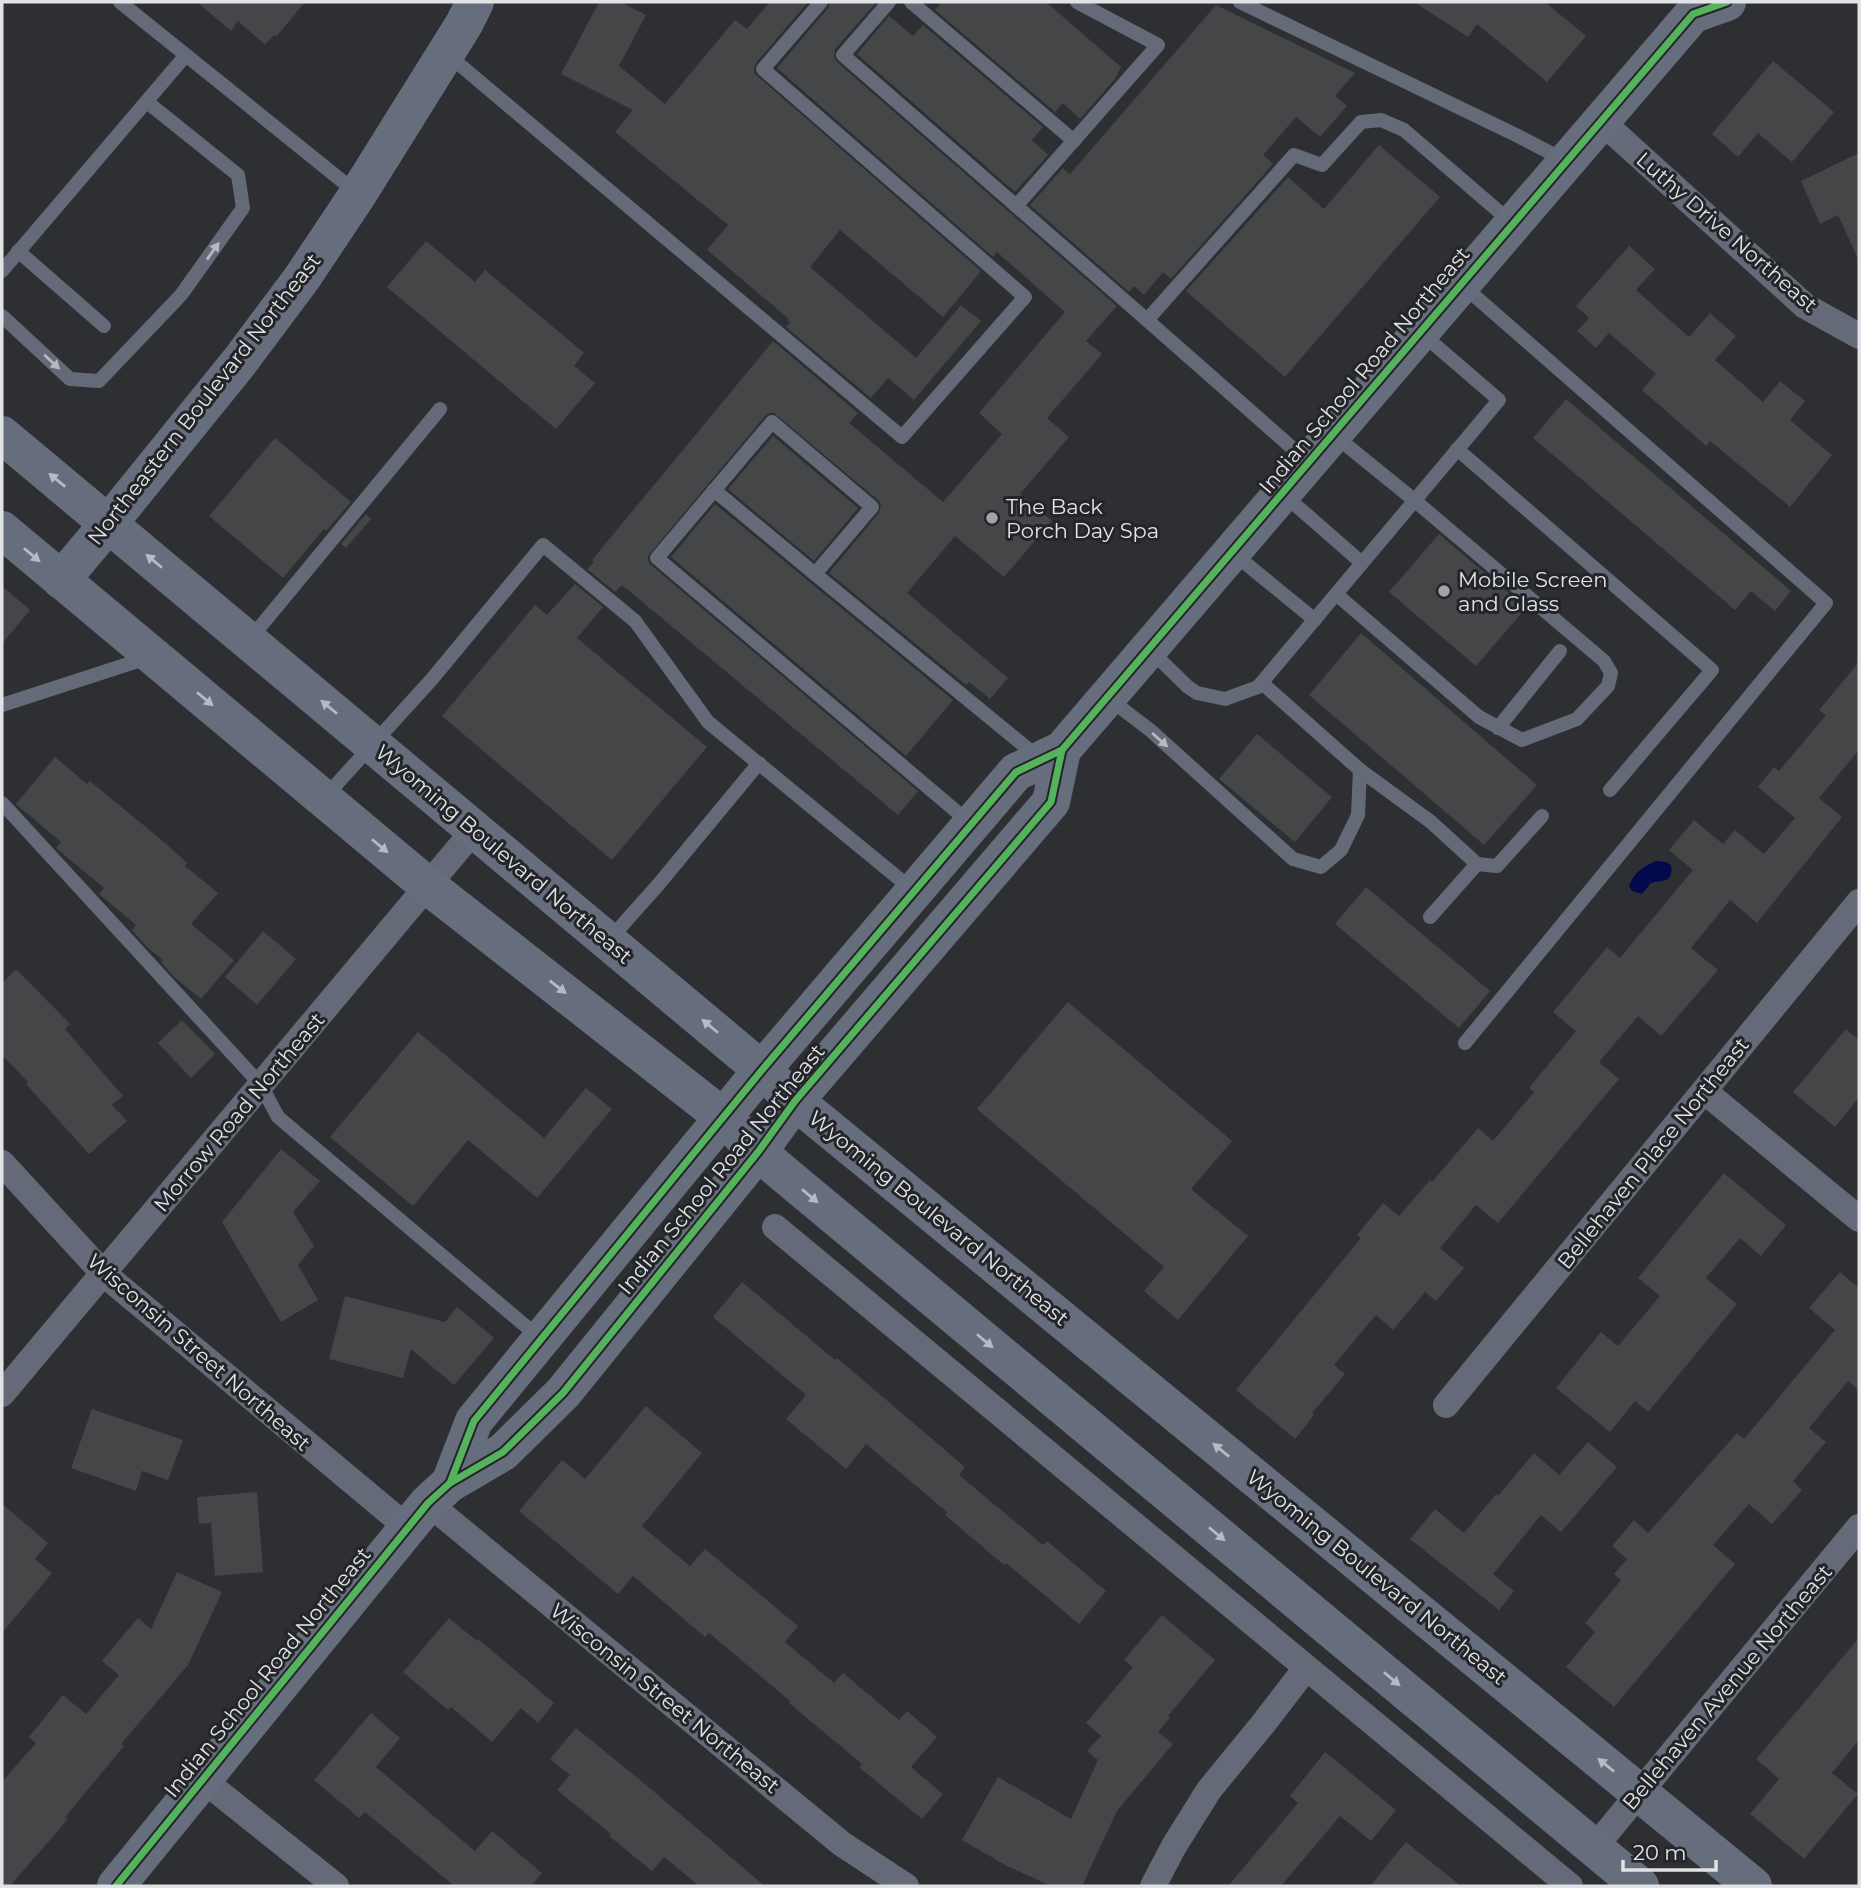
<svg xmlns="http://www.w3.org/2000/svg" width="1861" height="1888" viewBox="0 0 1861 1888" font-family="Montserrat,sans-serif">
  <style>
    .water { fill: #04084c }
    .building { fill: #444648 }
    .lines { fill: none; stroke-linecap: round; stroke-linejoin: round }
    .lane { stroke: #646a78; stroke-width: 14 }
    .street { stroke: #646a78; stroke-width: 26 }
    .secondary { stroke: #666d7c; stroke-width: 38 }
    .cycleway-casing { stroke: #232529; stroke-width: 11 }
    .cycleway { stroke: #56b35d; stroke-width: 7 }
    .oneway { fill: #b6b9c0 }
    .oneway2 { fill: #b7bac1 }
    .poi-dot { fill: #a3a4a7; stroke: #232529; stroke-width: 2.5 }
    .labels { text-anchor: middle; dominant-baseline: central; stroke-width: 6; stroke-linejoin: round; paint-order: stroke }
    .street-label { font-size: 21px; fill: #e2e3e6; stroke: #232529 }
    .poi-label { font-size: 21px; fill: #e2e3e6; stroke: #232529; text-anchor: start }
  </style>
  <rect width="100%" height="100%" fill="#2d2f32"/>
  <path class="water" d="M1656 861 1666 862 1671 865C1674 883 1663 880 1651 883L1642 894 1632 891 1629 886C1634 872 1643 867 1656 861Z"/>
  <g class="building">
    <path d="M197 2H305L276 37 274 35 265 45 238 21 231 31Z"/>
    <path d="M599 2H621L646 15 619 66 665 104 735 20 747 29 770 2H808L756 63 754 68V73L981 271 943 317 840 230 810 267 916 358 961 305 981 321 914 400 888 378 871 398 786 327 790 322 787 320 789 319 707 250 728 225 615 132 633 110 561 74Z"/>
    <path d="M830 2H872L875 4 835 49 834 57 837 62 1117 306 1086 341 1102 354 1047 418 1069 437 1020 494 1052 521 1004 577 955 536 907 593 1008 678 990 699 969 682 966 685 829 573 879 513 881 504 878 500 774 413H769L765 416 648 556V561L651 565 918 791 898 815 622 585 615 592 587 569 594 562 592 560 773 341 858 413 849 423 943 502 1002 434 979 413 1065 312 997 252 993 257 777 68 828 8Z"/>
    <path d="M942 2H1046L1121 67 1115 79 1080 119 1063 103 1055 112 935 10Z"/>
    <path d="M1414 2H1545L1586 36 1547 82 1477 24 1468 37Z"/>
    <path d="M1216 5 1355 73 1335 96 1347 106 1320 137 1296 117 1263 155 1273 164 1171 279 1163 272 1144 295 1134 286 1129 292 1030 205 1063 168 1070 174Z"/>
    <path d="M889 16 913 36 923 25 1043 127 1032 140 1048 155 1015 192 857 54Z"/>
    <path d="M1773 61 1834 112 1792 162 1758 133 1738 157 1712 134Z"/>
    <path d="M1379 145 1440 197 1285 377 1186 291 1288 177 1324 209Z"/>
    <path d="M1859 153V261L1838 215 1820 224 1801 181Z"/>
    <path d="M426 241 475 282 485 270 584 353 574 366 595 383 556 429 387 287Z"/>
    <path d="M1629 246 1655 269 1636 290 1689 337 1710 313 1736 336 1715 360 1763 402 1780 381 1805 401 1790 420 1832 455 1790 507 1710 441 1706 446 1642 390 1656 374 1609 333 1596 348 1577 331 1589 318 1576 306Z"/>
    <path d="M1566 399 1791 591 1775 611 1751 591 1735 610 1533 438Z"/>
    <path d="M773 436 858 508 814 561 728 489Z"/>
    <path d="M275 438 351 502 326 531 324 529 283 578 209 516Z"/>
    <path d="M715 504 953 700 906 756 671 557Z"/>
    <path d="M366 514 371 519 346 548 341 544Z"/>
    <path d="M1439 534 1526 608 1476 666 1389 592Z"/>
    <path d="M575 584 603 607 577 638 707 747 612 860 442 716 535 605 547 615Z"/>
    <path d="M2 586 30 610 2 644Z"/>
    <path d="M1361 633 1537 785 1484 845 1309 695Z"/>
    <path d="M1859 662V750L1819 798 1842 817 1757 923 1730 900 1691 948 1718 970 1661 1036 1638 1016 1599 1062 1619 1079 1498 1223 1476 1205 1440 1248 1464 1268 1436 1301 1425 1292 1393 1330 1376 1315 1334 1365 1345 1374 1312 1413 1314 1415 1295 1439 1236 1390 1361 1238 1357 1235 1383 1203 1399 1216 1430 1180 1432 1182 1478 1128 1493 1141 1534 1092 1529 1088 1576 1031 1553 1012 1607 947 1620 958 1693 870 1669 850 1694 820 1723 844 1735 830 1764 854 1795 818 1758 787 1774 767 1779 771 1826 715 1819 710Z"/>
    <path d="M1257 734 1332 797 1295 842 1219 779Z"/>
    <path d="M55 757 87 784 90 781 164 842 187 863 185 866 218 893 191 924 234 960 201 999 174 977 161 962 163 960 148 948 132 930 136 925 99 894 104 888 56 848 61 842 16 804Z"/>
    <path d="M1366 887 1490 991 1459 1028 1335 924Z"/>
    <path d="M263 931 296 959 257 1005 225 977Z"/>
    <path d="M16 969 70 1024 65 1029 123 1096 112 1105 127 1121 89 1154 26 1084 28 1082 2 1055V983Z"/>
    <path d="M1068 1002 1232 1141 1191 1189 1248 1236 1178 1320 1144 1291 1164 1267 977 1109Z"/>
    <path d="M182 1020 215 1054 191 1078 158 1043Z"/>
    <path d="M1846 1029 1859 1040V1097L1835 1127 1793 1092Z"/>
    <path d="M418 1032 544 1138 586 1088 612 1109 537 1198 468 1140 413 1206 330 1137Z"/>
    <path d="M281 1149 320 1181 293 1212 314 1246 298 1265 318 1300 281 1322 222 1222Z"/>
    <path d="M1724 1173 1786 1225 1761 1256 1740 1238 1706 1278 1737 1304 1648 1412 1635 1401 1610 1432 1556 1388 1601 1332 1618 1346 1660 1296 1638 1278Z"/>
    <path d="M1840 1272 1859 1288V1391L1848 1381 1809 1428 1826 1442 1793 1481 1802 1490 1772 1524 1749 1504 1713 1545 1735 1564 1614 1707 1566 1667 1595 1632 1585 1623 1621 1580 1614 1574 1627 1559 1612 1546 1634 1520 1648 1533 1737 1433 1744 1439 1835 1330 1809 1308Z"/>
    <path d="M742 1282 835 1360 837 1358 965 1467 959 1475 1043 1545 1047 1541 1106 1591 1079 1624 1006 1563 1004 1565 945 1515 947 1512 866 1444 846 1469 786 1419 806 1395 713 1317Z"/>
    <path d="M345 1296 445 1322 457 1307 494 1338 454 1385 411 1349 403 1378 329 1359Z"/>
    <path d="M646 1406 702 1453 642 1526 690 1566 705 1549 798 1626 785 1642 834 1683 843 1673 899 1720 907 1711 937 1737 911 1767 943 1794 922 1819 859 1767 862 1764 789 1703 790 1701 709 1633 705 1637 633 1576 618 1594 519 1511 562 1460 585 1479Z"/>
    <path d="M92 1409 183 1440 168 1480 142 1471 136 1491 71 1468Z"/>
    <path d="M1588 1442 1617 1467 1561 1532 1541 1515 1493 1574 1514 1591 1499 1610 1410 1539 1435 1509 1464 1533 1496 1494 1498 1496 1534 1453 1559 1475Z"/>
    <path d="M257 1492 263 1572 215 1576 211 1523 199 1524 197 1497Z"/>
    <path d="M2 1504 48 1543 35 1559 52 1573 2 1633Z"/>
    <path d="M177 1572 222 1592 188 1665 121 1744 124 1746 65 1817 68 1819 10 1886H2V1782L36 1743 29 1737 63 1695 86 1714 119 1675 102 1661 138 1618 151 1629Z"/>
    <path d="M1162 1615 1215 1660 1168 1716 1170 1718 1158 1732 1173 1744 1117 1811 1082 1886H1051L1007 1866 962 1840 998 1777 1071 1819 1098 1760 1087 1751 1101 1736 1086 1723 1133 1667 1124 1660Z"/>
    <path d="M449 1618 477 1641 478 1639 554 1703 538 1723 521 1708 492 1742 451 1707 448 1710 403 1672Z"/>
    <path d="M1859 1638V1740L1832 1773 1858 1794 1804 1859 1750 1814 1779 1779 1756 1759Z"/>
    <path d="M371 1713 400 1738 376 1767 475 1851 492 1831 542 1873 531 1886H454L365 1812 359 1818 314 1780Z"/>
    <path d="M576 1728 639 1779 765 1886H699L664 1857 652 1871 609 1836 611 1834 557 1790 570 1775 550 1759Z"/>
    <path d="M1325 1752 1396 1810 1371 1841 1340 1816 1281 1886H1228L1298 1803 1290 1796Z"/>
    <path d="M1406 1842 1461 1886H1370Z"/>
  </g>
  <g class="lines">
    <g class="lane">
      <path d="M120 2 357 193"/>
      <path d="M889 2 843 55 1147 320"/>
      <path d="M911 2 1074 141"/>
      <path d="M1240 2 1516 135 1564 160"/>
      <path d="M447 54 902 437 1025 297 763 69 821 2"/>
      <path d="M1016 206 1158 45 1077 2"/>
      <path d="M18 251 104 326"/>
      <path d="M2 271 186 55"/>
      <path d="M1461 284 1826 603 1465 1043"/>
      <path d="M2 316 70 379 99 381 181 295 243 208 238 175 147 102"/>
      <path d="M1334 435 1414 500 1604 661 1611 673 1608 686 1577 719 1522 740 1479 717 1336 594"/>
      <path d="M1457 449 1712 670 1610 790"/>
      <path d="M1307 461 1147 320 1294 155 1322 165 1361 122 1381 120 1404 130 1511 222"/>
      <path d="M714 490 815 574"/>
      <path d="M1283 494 1362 563"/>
      <path d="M1233 553 1315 620"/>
      <path d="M250 639 440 409"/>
      <path d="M1150 650 1188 687 1197 693 1225 699 1258 687 1499 400 1420 332"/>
      <path d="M1262 683 1360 770 1431 822 1477 864 1497 866 1542 816"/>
      <path d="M1108 698 1150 730 1293 859 1321 867 1341 850 1358 815 1360 770"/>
      <path d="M2 705 147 658"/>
      <path d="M1498 728 1560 651"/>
      <path d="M324 798 432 679 543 545 635 621 708 722 914 891"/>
      <path d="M2 803 261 1085 278 1117 541 1339"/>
      <path d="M970 823 657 558 772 422 872 507 815 574 1039 758"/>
      <path d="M1430 917 1477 864"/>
      <path d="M609 940 658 885 759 763"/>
    </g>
    <g class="street">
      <path d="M1600 120 1805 306 1859 336"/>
      <path d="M1704 1091 1859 1219"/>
      <path d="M2 1163 104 1274 408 1528"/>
      <path d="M775 1227 1570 1886"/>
      <path d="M2 1394 475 829"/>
      <path d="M1446 1405 1859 902"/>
      <path d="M428 1503 842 1844 906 1886"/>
      <path d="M202 1779 336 1886"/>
      <path d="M1594 1848 1859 1527"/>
      <path d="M1153 1886 1174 1846 1209 1790 1263 1724 1306 1668"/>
    </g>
    <g class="secondary">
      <path d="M2 435 762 1070 795 1101 1753 1886"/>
      <path d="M2 530 428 886 723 1117 758 1152 784 1174 1640 1886"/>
      <path d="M61 580 109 523 240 361 302 278 358 194 464 24 475 2"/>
      <path d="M450 1483 474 1421 762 1070 1016 772 1062 750 1693 14 1727 2"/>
      <path d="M116 1886 428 1503 450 1483 503 1452 563 1393 758 1152 795 1101 1051 802 1062 750"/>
    </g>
    <defs>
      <g id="cycleway">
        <path d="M450 1483 474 1421 762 1070 1016 772 1062 750 1693 14 1727 2"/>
        <path d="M116 1886 428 1503 450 1483 503 1452 563 1393 758 1152 795 1101 1051 802 1062 750"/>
      </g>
    </defs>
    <use href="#cycleway" class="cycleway-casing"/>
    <use href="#cycleway" class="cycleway"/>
  </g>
  <defs><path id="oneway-solid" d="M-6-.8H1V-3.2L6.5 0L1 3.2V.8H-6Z" transform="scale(1.75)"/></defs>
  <g class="oneway">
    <use href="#oneway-solid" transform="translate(213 251) rotate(-55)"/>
    <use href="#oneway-solid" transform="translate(52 362) rotate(43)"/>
    <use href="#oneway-solid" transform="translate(1160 740) rotate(42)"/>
  </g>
  <g class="oneway2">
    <use href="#oneway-solid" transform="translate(57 480) rotate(-141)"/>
    <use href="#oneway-solid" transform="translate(32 555) rotate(40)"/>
    <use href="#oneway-solid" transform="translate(154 561) rotate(-140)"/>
    <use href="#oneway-solid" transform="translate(205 699) rotate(40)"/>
    <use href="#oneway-solid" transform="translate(329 707) rotate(-140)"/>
    <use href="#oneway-solid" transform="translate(380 846) rotate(40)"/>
    <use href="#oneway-solid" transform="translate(558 987) rotate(38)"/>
    <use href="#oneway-solid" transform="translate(710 1026) rotate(-140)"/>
    <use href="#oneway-solid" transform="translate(810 1196) rotate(40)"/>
    <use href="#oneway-solid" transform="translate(985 1341) rotate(40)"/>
    <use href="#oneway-solid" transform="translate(1221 1450) rotate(-141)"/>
    <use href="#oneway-solid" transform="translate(1217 1534) rotate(40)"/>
    <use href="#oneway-solid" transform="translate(1392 1679) rotate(40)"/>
    <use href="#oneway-solid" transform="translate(1606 1765) rotate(-141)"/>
  </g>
  <g class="poi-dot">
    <circle cx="992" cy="518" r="7"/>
    <circle cx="1444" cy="591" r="7"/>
  </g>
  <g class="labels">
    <g class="street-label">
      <text transform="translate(1727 232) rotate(41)">Luthy Drive Northeast</text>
      <text transform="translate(1364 370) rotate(-50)">Indian School Road Northeast</text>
      <text transform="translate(204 399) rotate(-52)">Northeastern Boulevard Northeast</text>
      <text transform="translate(504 854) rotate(40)">Wyoming Boulevard Northeast</text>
      <text transform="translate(239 1112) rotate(-50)">Morrow Road Northeast</text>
      <text transform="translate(1653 1153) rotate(-51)">Bellehaven Place Northeast</text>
      <text transform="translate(721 1169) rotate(-51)">Indian School Road Northeast</text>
      <text transform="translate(939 1218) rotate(39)">Wyoming Boulevard Northeast</text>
      <text transform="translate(199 1352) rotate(41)">Wisconsin Street Northeast</text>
      <text transform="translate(1377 1577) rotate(39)">Wyoming Boulevard Northeast</text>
      <text transform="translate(267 1672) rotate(-51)">Indian School Road Northeast</text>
      <text transform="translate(1727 1687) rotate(-50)">Bellehaven Avenue Northeast</text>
      <text transform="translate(665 1698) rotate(39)">Wisconsin Street Northeast</text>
    </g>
    <g class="poi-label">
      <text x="1006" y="506">The Back<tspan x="1006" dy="24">Porch Day Spa</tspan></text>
      <text x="1458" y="579">Mobile Screen<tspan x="1458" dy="24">and Glass</tspan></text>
    </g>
  </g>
  <rect width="1861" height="1888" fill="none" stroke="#e2e3e6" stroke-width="7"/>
  <path d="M1623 1860v10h93v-10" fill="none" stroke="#e2e3e6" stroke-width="3.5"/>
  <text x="1633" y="1860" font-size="21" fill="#e2e3e6" stroke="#232529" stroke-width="5" paint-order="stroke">20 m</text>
</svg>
